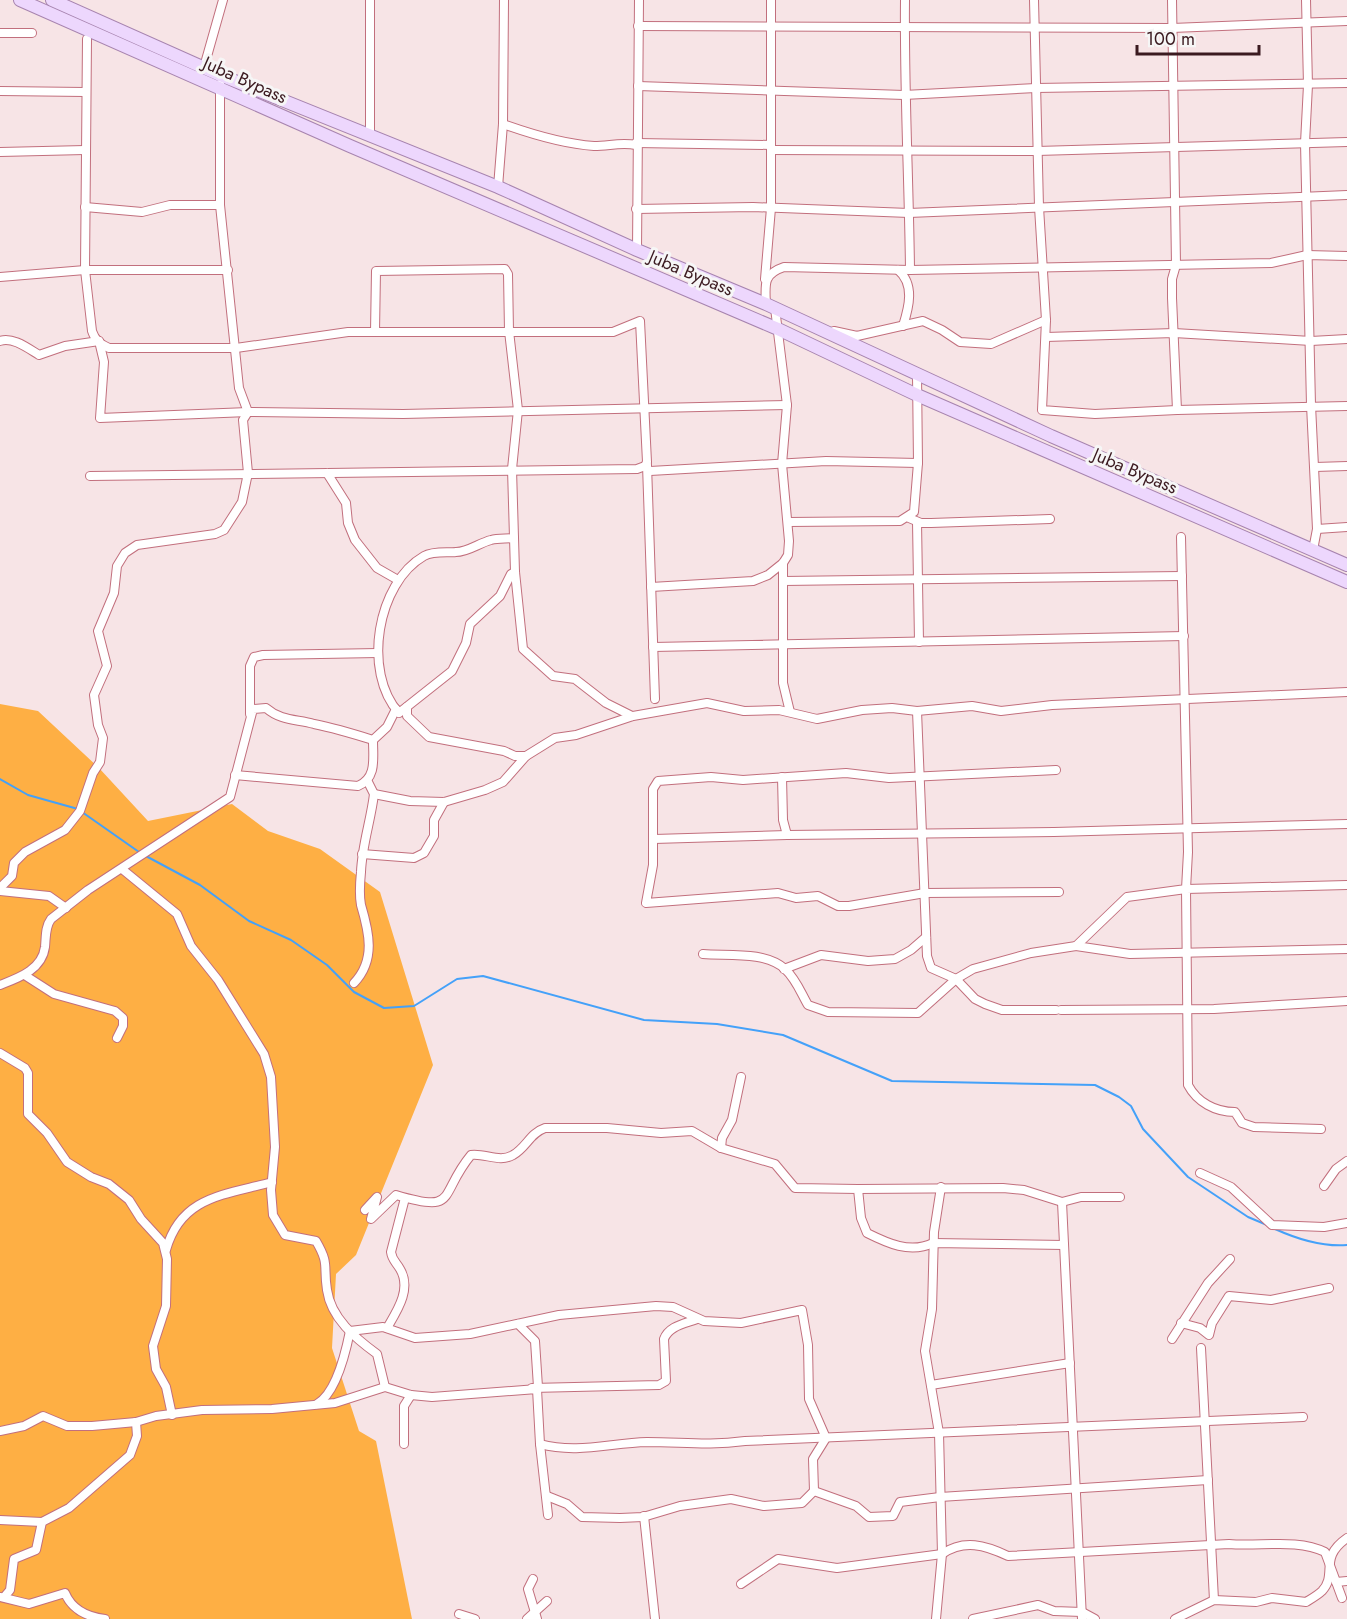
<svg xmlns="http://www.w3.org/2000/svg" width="1347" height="1619" viewBox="0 0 1347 1619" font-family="Jost,sans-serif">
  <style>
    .green { fill: #feaf44 }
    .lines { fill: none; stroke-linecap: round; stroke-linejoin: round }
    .stream { stroke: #44a1f9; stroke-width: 2 }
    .minor-casing { stroke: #c26f7d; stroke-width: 10 }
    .primary-casing { stroke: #a784af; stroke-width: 14 }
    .minor { stroke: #fff; stroke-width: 8 }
    .primary { stroke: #edd7fd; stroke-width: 12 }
    .labels { text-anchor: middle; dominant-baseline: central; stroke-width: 6; stroke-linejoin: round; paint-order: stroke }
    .street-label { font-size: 18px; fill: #3b1a20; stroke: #f6f6f6 }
  </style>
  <rect width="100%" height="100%" fill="#f7e4e6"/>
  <path class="green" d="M0 704 38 711 99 768 148 821 232 804 268 831 320 849 380 892 433 1065 356 1255 336 1274 332 1348 359 1431 376 1441 412 1619H0Z"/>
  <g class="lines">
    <g class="stream">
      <path d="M0 779 28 795 78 809"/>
      <path d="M82 812 139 852"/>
      <path d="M144 855 200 885 249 921 291 940 327 965 354 992 384 1008 414 1006 457 979 483 976 644 1020 717 1024 783 1035 892 1081 1095 1085 1119 1097 1131 1106 1143 1129 1188 1177 1248 1217 1267 1225"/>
      <path d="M1275 1229C1297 1239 1322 1247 1347 1245"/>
    </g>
    <defs>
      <g id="minor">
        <path d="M905 0C904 90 909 180 910 270"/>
        <path d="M1034 0 1039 207 1046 320 1042 410 1095 414 1177 410 1172 298V279L1176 265 1172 0"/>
        <path d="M1306 0 1308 85 1305 143 1311 405 1317 529 1313 550"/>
        <path d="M638 26 1172 28 1347 21"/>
        <path d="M0 33H32"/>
        <path d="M87 39 85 270 92 331C95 340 100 344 109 348H236L348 332H613L640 321 647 462 645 466 637 469 90 476"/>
        <path d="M204 67 223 0"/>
        <path d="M638 86 904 95 1036 88 1347 83"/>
        <path d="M0 91 85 92"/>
        <path d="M503 124C531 134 565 144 594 146 609 146 621 142 636 145"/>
        <path d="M370 135V0"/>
        <path d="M636 143 771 145"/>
        <path d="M771 150 1037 151 1347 142"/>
        <path d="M0 152 85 150"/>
        <path d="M498 187 503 124 504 0"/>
        <path d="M85 207 142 212 170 205H220"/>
        <path d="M636 209 753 207 909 213 1347 195"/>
        <path d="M637 250 639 0"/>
        <path d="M898 270C915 284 909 307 903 326"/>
        <path d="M0 277 85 270H228"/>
        <path d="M765 279 771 208V0"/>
        <path d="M766 304C765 284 763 274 784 267L910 270 1271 263 1307 255 1347 256"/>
        <path d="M834 331 857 336 923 321 942 330 960 342 991 344 1046 320"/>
        <path d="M375 332 376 271 505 269 508 274 509 331 518 410 512 469 515 572 523 649 553 676 575 679 606 703 632 716"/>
        <path d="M1046 337 1174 333 1311 341 1347 339"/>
        <path d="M0 341C12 336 29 349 39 355L65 346 99 341"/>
        <path d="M99 341 104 362 100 418 248 412 403 414 787 405"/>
        <path d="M1177 410 1347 406"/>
        <path d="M647 465 655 699"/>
        <path d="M1315 467 1347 466"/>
        <path d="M650 471 826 461 918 463"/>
        <path d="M327 473 346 503 348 523 355 540 377 568 398 580"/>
        <path d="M909 518 921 523H931L1050 519"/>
        <path d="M788 522 900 521 914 512 918 463 917 375"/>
        <path d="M917 522 919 642"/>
        <path d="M1317 529 1347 527"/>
        <path d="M514 538C507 539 498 538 491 540 479 543 468 552 456 552 447 553 433 551 424 556 377 583 362 672 399 713L452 671 466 643 470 624 500 596 511 574 515 572"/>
        <path d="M783 563V683L790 712"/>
        <path d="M783 581 1182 576"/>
        <path d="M651 587 753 581 768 575 783 563 788 555 789 541 782 464 787 405 775 308"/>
        <path d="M653 647 1184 636"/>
        <path d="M407 707V716L429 737 504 751 515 756H526"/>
        <path d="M917 711 927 956 931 968 956 979 975 999 985 1004 1002 1010H1056"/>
        <path d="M250 714V666L254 657 263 655 378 653"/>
        <path d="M1056 770 889 778 846 773 743 780 711 777 658 781 653 789V865L646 903 778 893 796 898 818 896 838 906H849L925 893 1059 892"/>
        <path d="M235 775 358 786C377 778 373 759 373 740L387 727 396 709"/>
        <path d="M782 777 783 820 787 835 1054 832 1347 824"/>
        <path d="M374 794 410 801 444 802 485 790 503 782 526 756 555 738 576 735 633 716 707 703 744 711 779 710 817 719 862 710 892 708 917 711 972 706 1001 711 1052 705 1347 692"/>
        <path d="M654 839 787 835"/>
        <path d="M362 854 414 858 424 853 434 836V820L444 802"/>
        <path d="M122 869 177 914 191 946 218 980 264 1054 271 1077 275 1147 271 1190 273 1215 285 1235 316 1241C330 1265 323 1265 327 1290 331 1318 355 1338 377 1354L385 1387"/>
        <path d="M0 888 12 876 14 863 25 852 65 830 80 811 93 773 100 762 103 738 98 725 94 695 107 666 98 631 114 593 117 566 125 553 137 545 215 534 224 530 242 502 248 473 243 420 248 412 239 388 220 205V84"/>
        <path d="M0 891 49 896 66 908"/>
        <path d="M1076 946 1130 954 1347 949"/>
        <path d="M703 954C728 956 765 951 785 969 796 979 801 993 808 1005L828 1012 918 1013 956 979 973 969 1031 953 1076 946 1127 897 1186 889 1188 852 1181 537"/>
        <path d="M784 969 821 955 868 961 895 959 911 950 926 937"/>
        <path d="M26 976 54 994 115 1011 123 1018V1026L117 1038"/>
        <path d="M354 983C376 960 369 932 361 905 359 895 360 882 361 872 362 845 371 820 374 794L368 782"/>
        <path d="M0 985C18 978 42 970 45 947 46 937 45 927 51 919L88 890 230 797 253 709 266 708C281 721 296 719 314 724 334 728 354 734 373 740"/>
        <path d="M1061 1010 1214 1009 1347 1001"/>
        <path d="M0 1053 25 1068 28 1073V1114L47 1133 67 1162 91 1177 109 1184 129 1200 141 1219 163 1243 167 1259 166 1306 153 1346 156 1369 166 1387 172 1415"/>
        <path d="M1321 1129 1254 1127 1242 1123 1235 1112C1215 1112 1197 1102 1188 1085L1186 889 1347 885"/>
        <path d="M721 1148 722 1138 732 1120 741 1077"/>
        <path d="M1200 1173 1231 1187 1272 1225 1324 1227 1347 1223"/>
        <path d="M1324 1186 1336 1169 1347 1161"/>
        <path d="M858 1189 1003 1188 1024 1190 1062 1202 1081 1197H1120"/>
        <path d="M1062 1202 1082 1619"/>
        <path d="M365 1210 377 1197 371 1219 396 1195C459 1214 438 1195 471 1155 485 1153 500 1163 513 1155 526 1148 530 1133 545 1128H607L661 1133 692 1131 721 1148 775 1164 795 1188 858 1189 861 1218 867 1233C887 1243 910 1254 933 1243L1064 1245"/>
        <path d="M166 1250C181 1196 225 1195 272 1182"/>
        <path d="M1181 1323 1200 1328 1209 1335 1212 1323 1229 1296 1271 1300 1329 1288"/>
        <path d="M518 1324 535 1341 538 1387"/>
        <path d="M387 1328C397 1311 412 1289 400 1269 396 1262 392 1260 391 1252L405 1198"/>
        <path d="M1172 1339 1208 1283 1230 1259"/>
        <path d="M1201 1348 1214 1600"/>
        <path d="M931 1385 1070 1363"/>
        <path d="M532 1388 659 1385 666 1381 664 1339C669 1326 684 1324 697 1319"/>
        <path d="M317 1404C336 1393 346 1351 350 1331L383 1327 415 1338 470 1334 559 1315 656 1306 673 1307 704 1321 741 1323 802 1310 808 1345 809 1399 826 1438 813 1459 814 1491 856 1506 869 1517 893 1516 900 1502 940 1497 1208 1480"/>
        <path d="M0 1431 24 1426 43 1416 67 1426H92L136 1422 156 1416 202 1410 272 1409 335 1403 385 1387 411 1395 432 1397 537 1389 540 1444C577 1454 610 1443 647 1442 683 1442 708 1446 745 1441L1303 1417"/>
        <path d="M404 1444V1406L411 1395"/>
        <path d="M540 1444 548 1515"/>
        <path d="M547 1496 567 1504 582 1517 620 1518 643 1517 680 1506 731 1499 764 1506 802 1503 814 1491"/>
        <path d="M644 1516 655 1619"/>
        <path d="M0 1520 42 1522"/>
        <path d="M533 1579 528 1589 537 1619"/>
        <path d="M1336 1582 1347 1581"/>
        <path d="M741 1584 778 1559 837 1568 942 1554C964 1539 985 1545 1008 1556L1229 1544C1259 1547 1297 1538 1325 1552L1342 1598"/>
        <path d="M5 1596 10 1590 14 1559 36 1550 42 1522 69 1508 130 1455 137 1436 136 1422"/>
        <path d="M0 1597 29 1604 65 1593C72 1610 88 1617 105 1619"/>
        <path d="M459 1614 475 1619"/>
        <path d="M527 1619 547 1601"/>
        <path d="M936 1619 942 1554 939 1433 925 1351 932 1309 934 1232 941 1187"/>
        <path d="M973 1619 1038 1605 1054 1611 1082 1612 1095 1619"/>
        <path d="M1175 1619 1214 1600 1256 1602 1272 1598 1306 1602C1311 1599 1318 1595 1322 1591 1338 1574 1318 1558 1347 1538"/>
      </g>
      <g id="primary">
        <path d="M20 0 350 146 778 329 917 395 1347 582"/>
        <path d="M52 0 220 75 498 187 637 250 766 304 1051 436 1347 565"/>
      </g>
    </defs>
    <use href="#minor" class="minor-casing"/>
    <use href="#primary" class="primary-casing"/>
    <use href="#minor" class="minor"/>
    <use href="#primary" class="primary"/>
  </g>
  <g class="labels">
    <g class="street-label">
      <text transform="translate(245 80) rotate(24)">Juba Bypass</text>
      <text transform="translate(691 273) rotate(23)">Juba Bypass</text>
      <text transform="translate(1135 471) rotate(23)">Juba Bypass</text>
    </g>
  </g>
  <path d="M1137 45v9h122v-9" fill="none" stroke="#3b1a20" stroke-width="3"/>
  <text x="1146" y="45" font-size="18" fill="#3b1a20" stroke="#f6f6f6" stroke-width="4.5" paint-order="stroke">100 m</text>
</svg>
